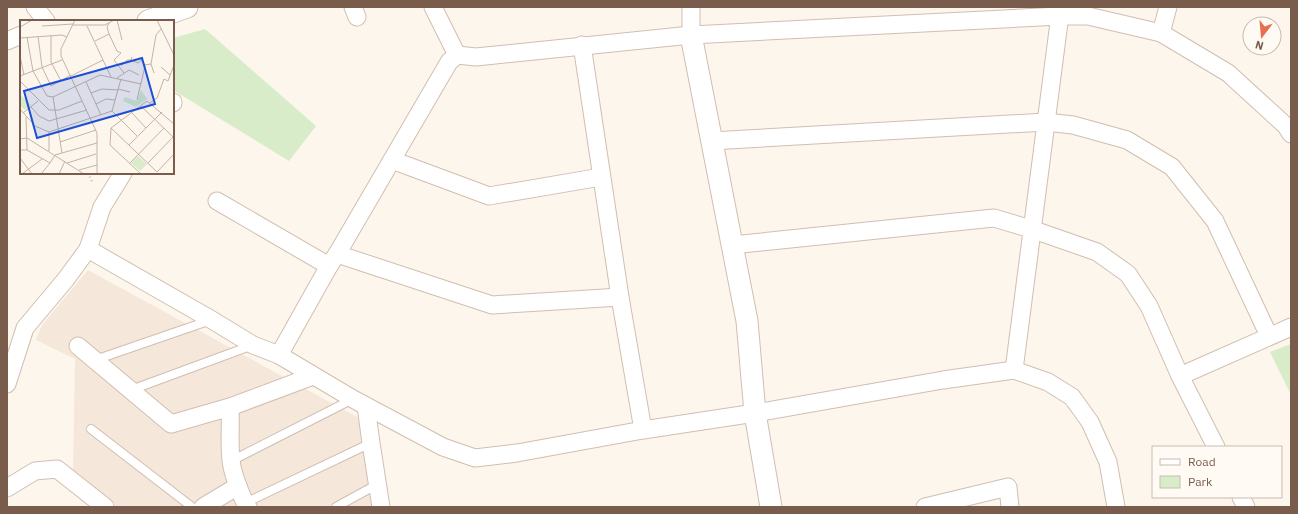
<svg xmlns="http://www.w3.org/2000/svg" width="1298" height="514" viewBox="0 0 1298 514" font-family="'IBM Plex Sans',sans-serif">
  <style>
    .residential { fill: #f5e8da }
    .green { fill: #d8ecc9 }
    .lines { fill: none; stroke-linecap: round; stroke-linejoin: round }
    .service-casing { stroke: #d1beb0; stroke-width: 10 }
    .minor-casing { stroke: #d1beb0; stroke-width: 19 }
    .tertiary-casing { stroke: #d1beb0; stroke-width: 23 }
    .path { stroke: #d9b8a5; stroke-width: 2.5; stroke-dasharray: 1 3; stroke-linecap: butt }
    .service { stroke: #fff; stroke-width: 8 }
    .minor { stroke: #fff; stroke-width: 17 }
    .tertiary { stroke: #fff; stroke-width: 21 }
    .inset-road { fill: none; stroke: #c5b3a7; stroke-width: 1 }
    .view { fill: #1d4ed8; fill-opacity: 0.15; stroke: #1d4ed8; stroke-width: 2 }
    .inset-edge { fill: none; stroke: #7a5c4d; stroke-width: 2 }
  </style>
  <rect width="100%" height="100%" fill="#fdf6ec"/>
  <path class="residential" d="M88 270 359 418 374 507H112L73 474 75 359 36 340 42 325Z"/>
  <g class="green">
    <path d="M205 29 316 126 289 161 173 90V38Z"/>
    <path d="M1291 344V395L1270 352Z"/>
  </g>
  <g class="lines">
    <defs>
      <g id="service">
        <path d="M95 360 211 320"/>
        <path d="M131 390 253 345"/>
        <path d="M91 429 192 507"/>
        <path d="M231 461 353 399"/>
        <path d="M245 503 371 443"/>
        <path d="M336 507 378 484"/>
      </g>
      <g id="minor">
        <path d="M35 7 46 21"/>
        <path d="M353 7 357 17"/>
        <path d="M433 7 457 55"/>
        <path d="M1161 33 1168 7"/>
        <path d="M691 35V7"/>
        <path d="M7 41 21 35"/>
        <path d="M582 45 620 297 643 430"/>
        <path d="M173 103V102"/>
        <path d="M711 141 1046 122 1073 125 1127 140 1172 167 1215 221 1269 336"/>
        <path d="M392 160 489 196 601 177"/>
        <path d="M217 201 329 266"/>
        <path d="M732 245 994 218 1031 229 1097 252 1128 274 1149 306 1180 376 1216 447"/>
        <path d="M88 249 212 320 253 345 279 355 353 399 443 447 475 458 517 453 643 430 755 413 943 380 1014 370 1048 382 1072 397 1090 422 1108 462 1116 507"/>
        <path d="M337 254 492 305 620 297"/>
        <path d="M78 346 171 424 230 407 313 376"/>
        <path d="M279 355 329 266 337 254 449 62 457 55 476 57 691 35 1060 16H1088L1161 33 1228 73 1286 126 1291 134"/>
        <path d="M1014 370 1061 7"/>
        <path d="M1180 376 1291 327"/>
        <path d="M7 384 25 328 66 279 88 249 102 207 123 173"/>
        <path d="M366 406 371 443 381 507"/>
        <path d="M230 407C231 424 229 443 231 460 232 472 241 497 248 507"/>
        <path d="M7 488 35 471 57 469 105 507"/>
        <path d="M1241 497 1246 507"/>
        <path d="M203 507 238 486"/>
        <path d="M925 507 1008 487 1010 507"/>
      </g>
      <g id="tertiary">
        <path d="M148 21 187 7"/>
        <path d="M691 35 747 321 755 413 771 507"/>
      </g>
    </defs>
    <use href="#service" class="service-casing"/>
    <use href="#minor" class="minor-casing"/>
    <use href="#tertiary" class="tertiary-casing"/>
    <path class="path" d="M88 173 93 184"/>
    <use href="#service" class="service"/>
    <use href="#minor" class="minor"/>
    <use href="#tertiary" class="tertiary"/>
  </g>
  <g transform="translate(20 20)">
    <rect width="154" height="154" fill="#fdf6ec"/>
    <path d="M121 70 127 79 116 87 103 81 105 77 117 81ZM0 74 11 85 5 90 0 86ZM118 136 127 144 120 151 111 143Z" fill="#d8ecc9"/>
    <path class="inset-road" d="M55 0 41 29V36L77 113V154M97 0 102 20M137 0 154 35M89 3 87 7 89 14 97 31 101 33 94 40 104 53M53 5H85L94 0M22 6 53 4M67 6 83 40M0 7 12 0M31 15V42L41 61M18 16 22 47 31 66 51 55M7 17 13 51 27 76 33 77 80 55 121 64M0 18 42 15 47 17M75 21 89 14M0 36 4 55M112 37 111 40 118 43 122 40 125 46 117 80M131 44 136 15 141 9M124 45 131 44 134 53M101 46 107 40H111M141 47 150 55M0 56 42 40M51 56 83 40 91 57M97 58 109 50 119 55M0 61 29 90H39L62 81M66 62 81 95M98 69 110 72M71 73 82 69 98 70M33 77 42 133M130 83 137 78 144 59 148 61 154 45M76 84 86 79 95 80M121 86 154 118M11 87 19 96 29 101 67 90M0 89 15 106 29 112 92 91M92 91 117 116M92 91 101 59M3 93 18 81M112 93 126 108M6 97 7 130M154 104 127 81 91 108 137 152 154 134M91 108 90 125 121 154M29 112V131M0 119 7 118 64 154M40 122 76 110M109 125 142 92M0 130H7L30 143 21 154M0 138 12 154M30 143 35 135 77 123M47 143 76 134M110 143 144 108M128 143 154 116M59 150 77 145M2 154 22 139M39 154 45 141"/>
    <path class="view" d="M122 38 135 84 17 118 4 71Z"/>
    <rect width="154" height="154" class="inset-edge"/>
  </g>
  <rect width="1298" height="514" fill="none" stroke="#7a5c4d" stroke-width="16"/>
  <rect x="1152" y="446" width="130" height="52" fill="#fffaf3" stroke="#cabbb1"/>
  <rect x="1160" y="459" width="20" height="6" fill="#ffffff" stroke="#cabbb1"/>
  <text x="1188" y="466" font-size="12" fill="#7a5c4d">Road</text>
  <rect x="1160" y="476" width="20" height="12" fill="#d8ecc9" stroke="#cabbb1"/>
  <text x="1188" y="486" font-size="12" fill="#7a5c4d">Park</text>
  <g transform="translate(1262 36) rotate(196)"><circle r="19" fill="#fffaf3" stroke="#cabbb1"/>
  <path d="M0-3L7 15L0 10L-7 15Z" fill="#e76f51"/>
  <text y="-6" font-size="11" font-weight="bold" text-anchor="middle" fill="#7a5c4d">N</text>
  </g>
</svg>
